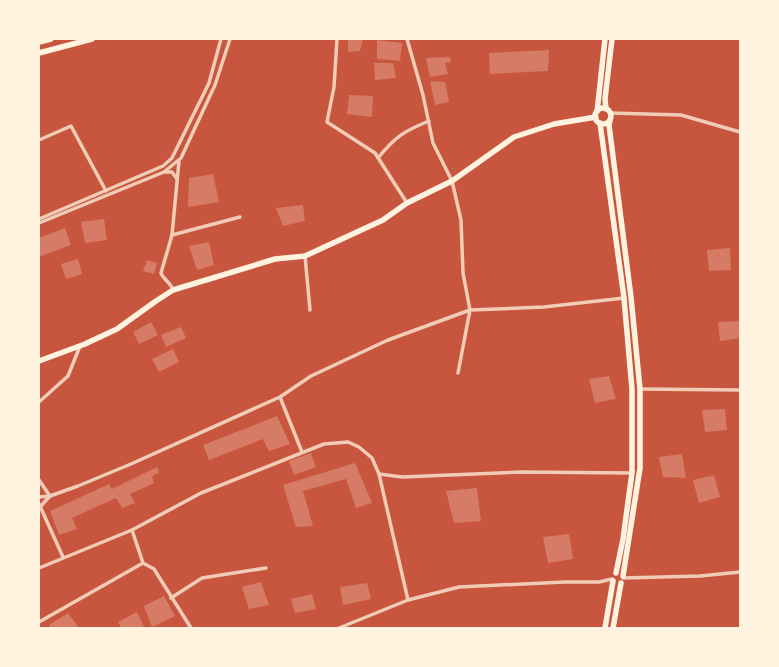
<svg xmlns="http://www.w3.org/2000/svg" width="779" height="667" viewBox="0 0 779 667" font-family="Helvetica,sans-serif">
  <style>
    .building { fill: #d67c66 }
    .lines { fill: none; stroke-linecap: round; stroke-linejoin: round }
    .minor { stroke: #f1ccb7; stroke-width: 3.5 }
    .secondary { stroke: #fff3e0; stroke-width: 5.5 }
  </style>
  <rect width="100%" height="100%" fill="#c8553d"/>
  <g class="building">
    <path d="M348 39H363L360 51 348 52Z"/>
    <path d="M377 40 402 43 400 61 377 59Z"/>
    <path d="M549 50 548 71 490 74 489 53Z"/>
    <path d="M450 57 451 62 445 63 448 74 430 77 426 58Z"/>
    <path d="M374 63H393L396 78 375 80Z"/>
    <path d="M430 81 445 82 449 102 435 105Z"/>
    <path d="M349 95 373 96 372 117 347 114Z"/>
    <path d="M213 174 219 202 188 207 189 178Z"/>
    <path d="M303 205 305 221 283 226 276 208Z"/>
    <path d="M104 219 107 240 85 243 81 222Z"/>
    <path d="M65 228 71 245 39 257V238Z"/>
    <path d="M209 242 214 265 197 270 189 246Z"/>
    <path d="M730 248 731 270 709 271 707 250Z"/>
    <path d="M78 259 82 274 66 279 61 264Z"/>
    <path d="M147 260 157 263 154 274 143 271Z"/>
    <path d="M740 321V338L720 341 718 322Z"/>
    <path d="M151 322 158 335 139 344 133 332Z"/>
    <path d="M181 327 186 338 166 347 161 335Z"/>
    <path d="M173 349 179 362 159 372 152 359Z"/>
    <path d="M609 376 616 399 595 403 589 379Z"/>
    <path d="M725 409 727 430 705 432 702 410Z"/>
    <path d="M277 416 290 444 269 451 263 439 209 460 203 445Z"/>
    <path d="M311 453 316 467 294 475 289 461Z"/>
    <path d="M682 454 686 478 663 477 659 457Z"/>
    <path d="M355 463 372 503 356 508 346 479 303 491 313 526 296 527 283 485Z"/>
    <path d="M157 467 159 473 152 476 154 483 130 494 135 503 122 508 116 498 72 518 77 529 59 535 50 511 109 484 112 489Z"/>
    <path d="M714 475 720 497 699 503 693 480Z"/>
    <path d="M477 488 481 521 454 523 446 491Z"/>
    <path d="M569 534 573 559 548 563 543 537Z"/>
    <path d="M261 582 269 605 249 609 242 587Z"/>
    <path d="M367 583 371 599 343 605 340 587Z"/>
    <path d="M312 594 316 609 295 613 291 599Z"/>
    <path d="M164 596 175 616 152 627 144 606Z"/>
    <path d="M137 612 144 627 121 628 118 622Z"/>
    <path d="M68 613 79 628H51L49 625Z"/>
  </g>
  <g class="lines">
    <g class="minor">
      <path d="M337 39 334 87 327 122 375 153 407 203"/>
      <path d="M407 39 423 95 433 143 452 181 461 220 463 273 470 310 458 373"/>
      <path d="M610 113 681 115 740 132"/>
      <path d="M39 140 71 126 106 191"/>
      <path d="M378 158C395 137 404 131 429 121"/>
      <path d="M164 172H172L177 179"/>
      <path d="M39 219 163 166 172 158 209 83 221 39"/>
      <path d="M39 223 164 172 181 158 215 85 230 39"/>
      <path d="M172 235 240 217"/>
      <path d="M305 256 310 310"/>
      <path d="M173 290C171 283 164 280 161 273L172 235 179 161"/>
      <path d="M640 389 740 390"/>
      <path d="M280 397 302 452"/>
      <path d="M39 402 68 376 80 346"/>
      <path d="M379 474 402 477 522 472 632 473"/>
      <path d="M39 480 50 496"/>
      <path d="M39 497 50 496 78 486 131 464 280 397 311 376 388 340 470 310 544 307 624 298"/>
      <path d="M39 504 63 557"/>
      <path d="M40 507 50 496"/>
      <path d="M132 530 143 563 154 569 191 628"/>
      <path d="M39 568 132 530 201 493 324 444 348 442 359 447 372 458 379 474 408 600"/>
      <path d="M623 578 700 576 740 572"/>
      <path d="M171 598 202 578 266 568"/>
      <path d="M39 622 143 563"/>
      <path d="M339 628 408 600 459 587 564 582H599L612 579"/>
    </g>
    <g class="secondary">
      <path d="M39 42 51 39"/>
      <path d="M39 53 92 39"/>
      <circle cx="603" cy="116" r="8"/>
      <path d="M606 109 605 99 612 39"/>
      <path d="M597 112 605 39"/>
      <path d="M610 120 609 125 631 297 640 389V468L623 576"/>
      <path d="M600 123 624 298 632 389V473L623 539 616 573"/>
      <path d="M39 361 85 344 117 329 156 301 173 290 275 259 305 256 383 220 407 203 452 181 514 137 554 124 596 117"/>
      <path d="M605 628 613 581"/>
      <path d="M613 628 621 583"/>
    </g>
  </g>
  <rect width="779" height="667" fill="none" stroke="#fff3e0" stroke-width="80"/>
</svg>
